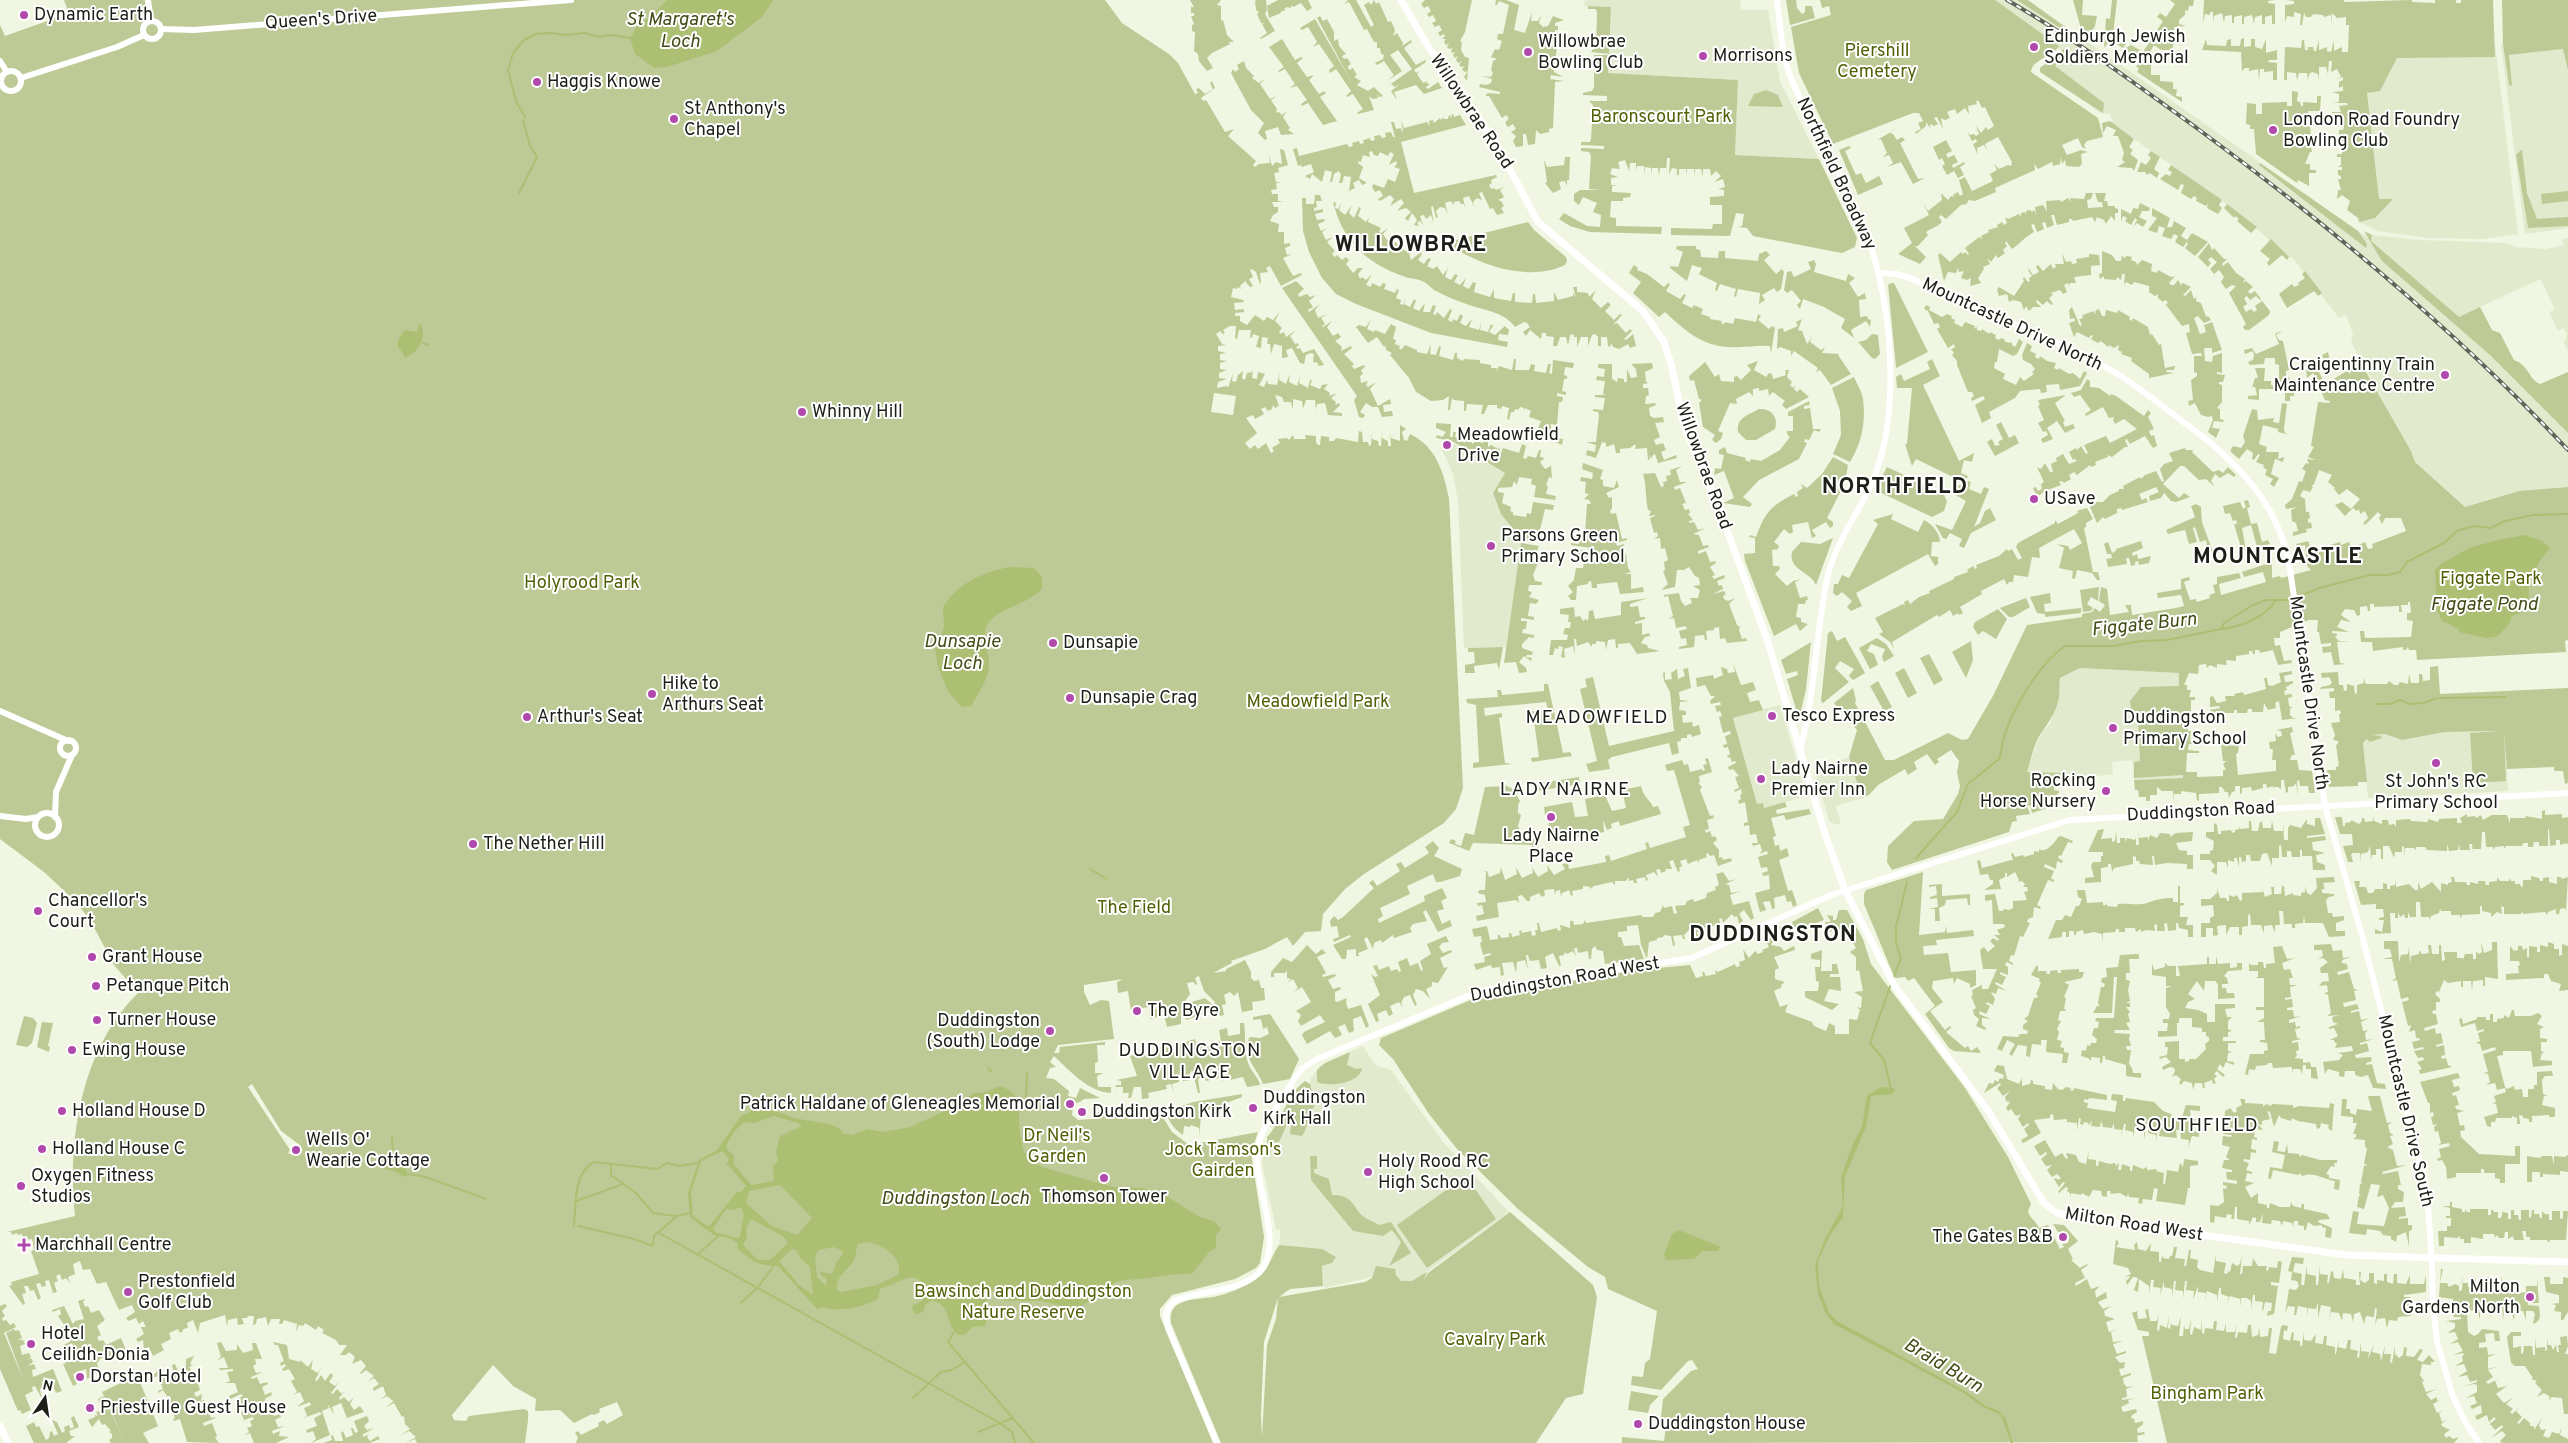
<svg xmlns="http://www.w3.org/2000/svg" width="2568" height="1443" viewBox="0 0 2568 1443" font-family="Overpass,sans-serif">
  <style>
    .built { fill: #e2eace }
    .green { fill: #bdca96; fill-rule: evenodd }
    .water { fill: #adbf72; fill-rule: evenodd }
    .lines { fill: none; stroke-linecap: round; stroke-linejoin: round }
    .stream { stroke: #adbf72; stroke-width: 2 }
    .secondary { stroke: #fff; stroke-width: 6 }
    .primary { stroke: #fff; stroke-width: 7 }
    .rail-casing { stroke: #616459; stroke-width: 4 }
    .rail { stroke: #fff; stroke-width: 2; stroke-dasharray: 5.5; stroke-linecap: butt }
    .poi-dot { fill: #b149ac; stroke: #fff; stroke-width: 2 }
    .labels { text-anchor: middle; dominant-baseline: central; stroke-width: 4; stroke-linejoin: round; paint-order: stroke }
    .poi-label { font-size: 18px; fill: #1c1e17; stroke: #fff; text-anchor: start }
    .street-label { font-size: 18px; fill: #1c1e17; stroke: #fff }
    .park-label { font-size: 18px; fill: #516005; stroke: #fff }
    .water-label { font-size: 19px; font-style: italic; fill: #424c14; stroke: #fff }
    .neighbourhood-label { font-size: 19px; letter-spacing: 1px; fill: #1c1e17; stroke: #fff }
    .district-label { font-size: 22px; font-weight: bold; letter-spacing: 1px; fill: #1c1e17; stroke: #fff }
  </style>
  <rect width="100%" height="100%" fill="#f0f6e1"/>
  <g class="built">
    <path d="M1585 0H1740L1741 10H1768L1780 81 1819 159 1735 155 1738 80 1608 73 1611 7 1584 6Z"/>
    <path d="M1968 0H2028L2371 240 2372 235 2420 240 2506 243 2516 247 2546 249 2564 245 2562 239 2568 238V351L2564 343 2567 334 2564 328 2558 331 2549 312 2555 309 2540 279 2459 317 2568 431V487L2519 491 2465 507 2415 462 2411 451 2351 342 2353 334 2346 315 2339 318 2292 257 2290 258 2235 210 2113 124 2110 114 2101 113 2040 72V68L2062 50Z"/>
    <path d="M2568 7V228L2525 234 2501 44 2567 43Z"/>
    <path d="M2376 44H2495L2518 234 2483 239 2428 238 2377 231 2359 222 2349 75Z"/>
    <path d="M1454 444 1505 473 1493 493 1501 514 1522 540 1506 647 1464 648 1458 501 1453 474 1442 450Z"/>
    <path d="M2080 668 2179 673 2183 778 2134 780 2132 760 2112 762 2113 774 2076 779V783L2064 784V777L2061 773H2027L2037 742 2042 732 2050 724 2055 710 2059 697 2060 678Z"/>
    <path d="M1780 705 1807 796 1764 808 1757 805 1733 717Z"/>
    <path d="M2505 731 2508 791 2368 798 2363 743 2372 735 2385 734 2402 740 2445 732Z"/>
    <path d="M1849 757 1862 798 1836 806 1841 824H1834L1829 821 1814 768Z"/>
    <path d="M1363 1046 1375 1065 1391 1070 1443 1142 1509 1212 1427 1272 1414 1295H1377L1372 1277 1324 1288 1322 1266 1331 1263 1336 1257 1279 1245 1281 1230 1276 1229 1262 1163 1263 1151 1271 1131 1296 1088 1303 1082 1310 1083 1311 1078 1320 1066Z"/>
  </g>
  <g class="green">
    <path d="M64 0H1105L1122 23 1169 54 1178 63 1195 94 1198 93 1196 89 1199 88 1205 94 1213 89 1210 83 1212 81 1215 88 1201 98 1203 101 1206 100 1225 132 1234 129 1228 136 1256 161 1253 165 1255 167 1259 164 1270 163 1269 155 1272 166 1276 162 1282 164 1280 149 1284 150 1288 165 1278 168 1279 172 1274 173 1276 182 1282 183H1276L1277 189 1271 190 1272 194H1278V201L1284 202H1272L1274 207H1278V212L1273 215 1270 221 1279 224 1278 232H1284V244L1290 243V246L1285 248 1287 255 1293 254 1283 258 1293 276 1301 273 1302 275 1281 286 1270 266 1266 268 1268 272 1260 273 1261 283 1260 284 1256 272 1252 269 1250 270 1253 277 1249 279 1253 286 1250 287 1245 281 1240 286 1241 289 1238 287 1237 289 1233 288 1231 297 1243 300 1244 302 1234 303 1235 310 1244 309V312L1235 313V316H1240V321L1247 325 1255 315 1264 321 1267 317 1273 320 1280 312 1275 321 1282 328 1279 332 1280 334 1284 332 1286 337 1296 330 1290 336 1295 344 1297 343 1299 345 1296 347 1298 349 1300 348 1303 353 1314 349 1324 365 1318 366V363L1313 362 1314 354 1310 353 1306 355 1304 364 1300 363 1292 348 1286 350 1288 357 1282 358V346L1274 344 1271 354 1270 344H1267L1268 338 1262 337 1261 348 1256 347 1259 336 1253 334 1252 338 1250 337 1251 330H1239L1237 339 1235 338 1236 326H1230L1223 330 1225 333 1223 334 1220 331 1216 334 1222 344 1226 345 1218 346V351L1226 353 1220 354V360L1227 361 1220 363V369L1227 370 1219 373V378L1227 379 1218 382 1217 388 1227 386 1228 388 1233 373 1232 381 1236 382 1238 375 1243 371 1242 378 1245 380 1247 373 1252 372 1253 369 1252 378 1257 379 1258 372 1265 374 1259 385 1264 387 1267 380 1268 384 1277 385 1280 372 1279 380 1286 384 1290 374 1289 382 1297 386 1300 376 1299 383 1308 388 1310 380H1312L1310 385 1320 389 1322 385 1328 384 1324 389 1330 393 1329 396 1337 393 1331 398 1336 402 1335 405 1339 403 1340 405 1333 412 1342 413V416L1328 415 1325 403 1317 404 1316 410 1315 400H1306L1303 409 1302 401 1293 399V410L1291 402H1284L1282 397 1275 395 1279 406 1275 408 1273 405 1272 409 1268 411 1265 407 1261 409 1264 414 1255 419 1253 415 1246 418 1257 433 1245 443 1250 449 1255 445 1258 449 1266 443 1271 453 1274 451 1272 448 1280 443 1278 439 1287 438 1289 440 1293 435 1294 439H1306L1305 435 1316 436V442L1318 445H1320L1321 436 1329 437V441H1334L1336 438 1358 442 1359 431 1362 432 1363 442H1368L1369 446 1371 445 1372 432V439L1378 441 1379 446H1381L1382 431V438L1388 441V446H1391L1390 431 1391 438 1400 441V425L1406 429 1402 432 1404 440 1407 441 1410 434C1436 446 1444 473 1449 499L1463 788 1456 809 1444 823 1364 874 1345 889 1323 914 1321 931 1305 932 1293 946 1287 937 1265 949 1231 961 1232 963 1213 973 1226 971V969L1245 960 1251 972V978L1254 981 1259 980 1261 988H1264L1265 1000 1252 1002 1253 1010 1242 1012 1238 992 1234 996 1230 992 1224 995 1226 1004 1222 1005 1224 1015 1220 1016 1214 1001 1204 991 1199 976 1195 978 1197 984 1195 985 1194 982 1187 983 1190 994 1181 1007V1024L1167 1027 1164 1015 1150 1019 1149 1010 1157 1009 1156 1005 1131 1011 1128 991 1118 993 1117 982 1123 979 1084 985V992L1090 1005 1101 1000 1109 1001 1114 1039 1058 1045 1054 1053H1059L1060 1047 1105 1042V1045H1097L1098 1062 1095 1063V1073H1103L1097 1076 1098 1087H1111V1093C1088 1092 1069 1070 1054 1056L1050 1062 1056 1067 1050 1068 1046 1078 1054 1079 1069 1091 1068 1096 1076 1098 1080 1088 1100 1098 1084 1099 1080 1102 1073 1104 1072 1115 1078 1120 1093 1119 1098 1112H1103L1101 1108 1104 1106 1106 1108 1159 1111 1172 1132 1189 1145 1258 1132 1251 1153 1264 1237 1260 1263 1256 1268 1235 1279 1172 1295 1160 1309V1316L1213 1443H576L578 1437 575 1433 578 1431 581 1435 599 1426 598 1423 604 1420 607 1424 623 1415 617 1402 599 1409 600 1412 594 1415 592 1414 574 1423 560 1410 535 1411 536 1399 513 1386 493 1365 452 1415 454 1420 466 1421 469 1416 524 1409 528 1411C529 1421 526 1432 525 1443H417L415 1439 406 1443 416 1437 409 1431 401 1435 410 1429 405 1424 404 1416 402 1417 394 1403 385 1408 395 1400 393 1401 387 1396 380 1400 386 1395 383 1386 374 1391 373 1388 379 1384 374 1378 367 1382 374 1376 366 1370 361 1374 360 1373 366 1366 361 1360 352 1364 355 1357 349 1352 346 1355H340L347 1345H339L336 1340 322 1333 324 1330 318 1326 316 1330 305 1323 303 1326 299 1325 296 1332 297 1324 284 1320 282 1324H279L280 1319H271L268 1326 266 1317 257 1319 256 1324 253 1325 254 1316H248L247 1318H242L244 1324 238 1325 237 1318 228 1320 227 1326 225 1315 200 1323 198 1333 193 1320 187 1323 188 1328 183 1329V1331L180 1333 178 1329 169 1333 171 1339 161 1344 164 1350 153 1356 149 1347 144 1349 143 1340 138 1342 136 1339 144 1334 141 1327H146L143 1321 139 1324 136 1318 128 1321 126 1318 135 1312 132 1305 119 1310 106 1282 97 1284 90 1269 83 1270 80 1261 73 1264 75 1274 68 1277 70 1283 66 1278 62 1280 60 1274 56 1276 58 1281 54 1283 57 1292 53 1293 49 1280 45 1281 46 1286 42 1287 40 1283 36 1284 41 1298 38 1300 34 1290 30 1291 28 1286H24L26 1293 22 1294 25 1304 23 1305 9 1286 12 1285 11 1282 39 1274 31 1251 34 1250 32 1239 24 1240 22 1234 18 1235 17 1233 12 1235 11 1232H7L75 1216C67 1140 81 1049 138 993L114 965 90 920 75 901 44 872 0 839V25L5 36 50 20 68 11ZM1214 393 1236 396 1233 415 1211 412ZM252 1084 281 1131 301 1146 295 1156 293 1153 292 1155 288 1153 290 1150 248 1087Z"/>
    <path d="M1190 0H1221L1217 5 1221 6V21L1223 20 1227 35 1234 42H1229L1230 44 1212 53 1207 58 1213 68 1207 71 1199 61 1198 54 1194 51 1195 32 1192 31V25L1194 24 1191 16H1194V13H1191V7H1194Z"/>
    <path d="M1257 0H1266L1267 10 1265 14 1275 31 1261 39 1260 38 1267 33 1262 24 1264 23H1261L1257 14 1259 12 1256 10 1255 1Z"/>
    <path d="M1278 0H1308L1312 8 1307 11 1301 3 1293 7 1291 5V8L1287 7 1284 9 1285 11H1281V13L1269 18 1267 6Z"/>
    <path d="M1348 0H1356L1371 27 1374 25 1364 5 1369 2 1371 5 1374 0 1376 4 1379 2 1388 22 1391 21 1395 30 1393 36 1397 33 1403 43 1402 46 1411 40 1412 42 1404 48 1416 65 1425 60 1426 62 1414 70 1416 73 1420 71 1417 74 1423 83 1428 81 1426 83 1430 84 1426 87 1428 89 1438 82 1442 88 1424 94 1416 85 1394 92 1397 100 1391 91 1400 84 1394 87 1392 84 1388 86 1412 69 1398 50 1390 55 1402 71 1387 81 1394 75 1384 61 1377 65 1375 63 1383 59 1384 55 1381 54 1380 48H1377V42H1374L1367 29 1364 30 1349 2 1344 4Z"/>
    <path d="M1425 0H1472L1465 32 1460 41 1462 42 1461 50 1465 57 1469 58 1467 81 1464 77 1468 71 1464 72 1462 69 1465 66 1461 67 1459 64 1462 61 1458 63 1456 60 1458 56 1455 58 1453 55 1455 52 1451 53 1452 48 1449 49 1447 47 1449 43 1446 45 1444 42 1446 39H1442L1445 36 1444 34 1440 36 1438 33 1442 30 1439 25 1435 27 1432 23 1436 21 1433 15 1429 17 1427 14 1431 11 1428 6 1424 8 1421 4Z"/>
    <path d="M1496 0H1506L1519 5 1514 30 1525 33 1532 12 1531 21H1538L1541 15 1539 23 1543 27 1548 26 1553 16 1564 20 1555 23V26H1558V30H1555V33H1558L1555 36 1558 38 1554 72 1563 77 1551 75 1550 79 1564 81 1555 82 1553 128 1549 129V132L1540 134 1536 130 1535 144 1528 145 1526 134H1523V146L1516 147 1513 141 1516 136 1511 132 1516 129 1513 124 1508 127 1505 123 1509 118 1506 115 1502 118 1489 96H1486L1487 93 1500 94V92L1479 87 1480 84 1486 85 1491 83 1492 79 1482 76 1491 77 1493 73 1491 70 1493 61 1497 59 1491 57 1495 49 1499 50 1502 41 1497 39 1498 34H1503L1509 5 1499 1 1497 5H1495Z"/>
    <path d="M1786 0H1796L1797 8 1802 14 1805 12V6H1812L1815 18 1790 25Z"/>
    <path d="M1820 0H1995L2059 46C2053 57 2032 59 2031 72L2098 118 2103 137 2087 141 2084 145 2086 149 2082 147 2078 138 2062 145 2067 155 2081 150 2088 152 2081 154 2082 164 2079 167 2066 166 2065 160 2062 164 2061 157 2060 164 2053 166 2052 162 2038 169 2034 164 2035 170 1995 188 1996 192 1975 201 1968 200 1967 204 1961 205 1946 219 1941 215 1939 217 1942 222C1936 228 1931 228 1926 232L1928 235 1918 246H1915L1926 257 1920 264 1898 254 1912 243 1904 228 1929 215 1923 203 1928 211 1942 200 1941 193 1948 200 1951 196 1954 197 1953 195 1958 192 1960 196 1963 194 1959 180 1965 177 1972 191 1993 181 1990 174 1997 170 1994 164 1999 169 2008 165 2011 166 2012 162 1998 137 1985 144 1987 150 1984 145 1977 148 1978 155 1973 144 1977 142 1976 139 1972 141 1967 131 1970 135 1974 134 1976 136 1979 134 1976 126 1981 133 1986 127 1988 130 1994 126 1985 107 1982 108 1978 100 1976 102 1977 104 1968 106 1969 114 1965 108 1957 114 1955 109 1947 112 1950 118 1945 120 1941 118 1943 129 1937 117 1934 118 1938 124 1934 126 1930 124V128L1926 122V126L1916 134 1915 132 1921 129 1918 123 1923 121 1919 113H1913L1833 144 1799 73 1791 27 1831 15 1829 6 1822 8Z"/>
    <path d="M2017 0H2028L2069 30 2068 33Z"/>
    <path d="M2073 0H2083L2082 15 2097 16 2095 26 2087 38 2082 32Z"/>
    <path d="M2112 0H2117L2113 35 2121 36V39H2124L2126 44 2123 48 2110 40 2104 48 2106 18 2110 19Z"/>
    <path d="M2170 0H2194L2193 6H2189L2188 11 2185 10V15L2179 20V24L2186 26 2174 27 2175 37 2172 50H2161L2154 45 2146 59 2158 62 2151 64V75H2160V81L2173 82V89H2177L2176 96 2182 97V102L2137 72 2139 68 2136 67 2141 60 2124 49 2131 45 2143 52 2163 21 2157 17 2160 13 2166 17 2175 4Z"/>
    <path d="M2204 0H2275L2268 1V3L2275 4V24H2272V15L2265 17V24H2262V15L2255 17 2254 24 2252 15 2244 17V24H2242V15L2234 17V23H2232V15L2225 16 2224 23 2222 13 2214 16 2213 23V12H2210V15L2205 14 2203 23Z"/>
    <path d="M2285 0H2344V2L2412 0V2L2435 3V0H2456V3H2461V0H2493L2495 57 2397 58 2380 91 2367 93 2379 199H2393L2375 218 2359 222 2358 218 2347 210 2350 201 2342 195 2337 199 2338 190H2341L2338 179H2341V176L2338 175V170H2342V167H2338L2341 165V157H2337V154H2342V146L2338 144H2347V142L2339 141V130H2343L2344 127 2331 125 2343 124 2344 121H2341V116H2333L2332 112H2341L2339 106 2348 105 2347 103H2332L2339 102V94L2332 92 2343 91V86L2339 88V82L2343 80V77L2334 80 2341 77 2337 69 2331 72 2332 61H2329L2328 74 2326 67H2319V80L2318 74 2312 72 2309 74 2308 80 2307 73H2299L2297 80 2296 73 2287 72V80H2284L2285 47 2301 48 2302 40H2304L2305 50H2308V47H2313L2314 51H2316L2319 40V50L2327 47V51L2331 52 2334 40V51L2342 47V52H2348L2349 25H2346V17L2337 18 2332 13 2331 25V15L2324 17 2323 15 2313 14 2311 17H2306L2304 13 2302 25H2300L2301 14 2294 12V17L2287 16 2285 22V5L2294 4V1Z"/>
    <path d="M2502 0H2568V70L2563 49 2509 55 2512 86 2509 85 2503 44Z"/>
    <path d="M1588 6 1611 7 1609 54 1591 52 1596 46 1597 13 1596 9H1588Z"/>
    <path d="M1320 16 1323 21 1327 19 1334 32V41L1338 39 1339 46 1346 54 1342 56 1344 59 1347 58 1351 64 1348 66 1349 70 1353 68 1357 75 1354 77 1361 81 1357 85 1368 91 1374 87 1383 96 1379 97 1377 94 1378 98 1373 99 1369 96 1374 110 1358 114 1357 113 1363 109 1353 94 1347 97 1346 96 1351 91 1336 69 1330 73 1329 70 1334 66 1319 44 1313 47 1317 42 1308 27 1302 30 1300 28 1315 19 1351 81 1317 18Z"/>
    <path d="M2244 38V47L2251 46V39H2255V47L2262 49 2266 39V53L2277 50V60H2269L2268 62 2277 63V80H2273V71L2264 72V69H2260L2259 80 2258 69 2249 71V68H2245L2242 71 2241 52 2202 50 2206 39 2207 45 2226 46 2227 40 2231 39V46H2240L2241 39Z"/>
    <path d="M1282 39 1295 60 1301 57 1303 58 1297 63 1307 77 1314 75 1309 80 1319 94 1324 91 1326 93 1320 97 1337 121 1323 125 1308 103 1302 106 1301 104 1307 100 1297 86 1290 88 1295 84 1285 69 1279 72 1278 71 1284 67 1269 47Z"/>
    <path d="M2064 49 2068 53 2065 59 2061 57 2055 66 2104 103 2103 113 2040 72V68Z"/>
    <path d="M1594 55H1609L1608 73 1738 80 1735 155 1819 159 1857 238 1855 247 1842 253 1753 236 1747 228 1738 227 1742 226 1744 214 1736 213 1730 236 1671 235V228L1712 229 1713 224H1722V205H1710V197L1724 196V190L1718 189 1725 187 1723 179 1714 182 1721 176 1716 171 1711 176 1710 169H1703V177L1701 169H1695V177L1694 169H1687V175L1686 169H1679V175H1677V169L1672 168 1669 175 1670 158H1667L1666 175V168H1660L1659 176 1658 168H1652V175L1651 168 1645 167 1644 175V166H1637L1636 172V163H1630L1629 171 1625 160 1618 162 1620 169 1612 168 1610 174 1618 177 1611 178V185H1618L1612 186V192L1631 193 1630 197 1623 198V201H1611L1610 217 1616 218V226L1662 227 1661 234 1590 232 1570 226 1559 219 1564 213 1587 226 1600 227 1601 215 1593 212 1597 203 1583 197 1579 205 1574 201V194L1580 190H1602L1589 189 1591 156 1589 152 1581 151V148L1604 149V146L1581 145V142H1590L1591 139 1593 105 1589 101H1607V96L1583 95V93L1592 91 1594 87Z"/>
    <path d="M1244 61 1246 68 1254 76 1252 78 1259 83 1265 79 1260 84 1270 99 1277 96 1271 100 1277 109 1276 113 1279 112 1282 115 1287 111 1283 117 1290 128 1288 130 1294 134 1281 135 1278 127 1265 131 1267 139 1265 140 1258 133 1264 123 1251 110 1231 73 1233 69 1235 72 1239 69 1237 65Z"/>
    <path d="M1766 90 1778 95 1783 107 1748 106 1754 94Z"/>
    <path d="M2292 91 2298 92 2297 101 2300 102 2301 106H2303V102L2317 103V96H2321L2320 111H2308L2310 123H2317V125L2310 126 2311 136 2317 138H2306V142H2310L2312 152H2310L2305 164H2310V170H2316V173H2309V186L2298 180 2297 183 2256 154 2254 129H2250V125L2246 124 2247 103 2256 104V114H2262V103L2287 102V106H2292Z"/>
    <path d="M1453 114 1454 117 1460 115 1466 125 1401 142 1414 193 1496 175 1497 177 1491 180 1492 183 1489 185 1491 189 1494 188 1496 190 1504 187 1500 190 1504 197 1498 200 1501 201 1504 206 1501 208 1504 213 1497 215 1493 208 1490 209 1482 192 1479 193 1482 200 1477 198 1473 202 1475 208 1469 196 1463 198 1466 210 1464 204H1461L1459 201 1454 202 1453 205 1451 201 1445 203 1448 215 1445 208 1440 207 1436 211 1438 217 1436 218 1433 206 1431 207 1434 224 1431 215 1426 219 1424 215 1420 216 1423 225 1420 221 1417 222 1419 226 1414 225 1417 220 1412 213 1408 221 1405 218 1411 212 1406 208 1397 211 1404 203 1401 199 1390 206 1394 199 1390 195 1380 201 1378 199 1383 196 1380 190 1375 192 1372 187 1373 184 1384 188 1388 179 1395 182 1400 169 1394 167 1397 164 1396 161 1389 165 1394 154 1390 152 1388 156 1380 152 1378 156 1374 155 1372 151 1369 152 1370 157 1363 155 1361 162 1359 161 1358 163 1363 167 1359 178 1367 183 1362 185 1359 180 1353 183 1355 188 1349 191 1351 177 1344 176 1342 183H1339L1341 175 1339 171 1334 174 1332 182H1330L1332 172 1325 170 1322 182 1312 174 1310 179 1305 176 1314 172 1311 164 1302 167 1301 165 1298 166 1293 149 1297 148 1299 156 1347 144 1349 147 1353 146 1352 143 1359 141 1360 144 1364 143 1363 140 1370 138 1371 141 1375 140 1374 136 1380 135 1382 138 1386 137 1385 133 1391 132 1393 137H1395L1391 122H1394L1396 129 1401 128 1402 132 1403 131 1401 120 1404 128 1427 122 1430 126 1429 121 1433 120 1434 123 1440 118 1441 120 1444 117V119H1448L1449 115 1452 118 1451 115Z"/>
    <path d="M2110 121 2134 139 2129 147 2133 150 2130 154 2138 160 2134 171 2132 168 2117 167 2125 162 2122 160 2124 153 2118 136H2113L2116 130 2107 126 2103 133 2102 123Z"/>
    <path d="M1898 128 1890 133 1893 134 1897 140 1902 137 1905 140 1900 143 1918 179 1925 178 1913 184 1901 162 1887 167 1893 163 1889 155 1883 157 1887 153 1881 139 1877 140Z"/>
    <path d="M1946 140 1952 151 1946 154 1948 158 1954 155 1958 162 1952 165 1953 168 1964 162 1965 164 1960 167 1964 175 1958 178 1954 171 1947 175 1942 166 1945 164 1942 158 1939 160 1933 147Z"/>
    <path d="M1849 146 1851 148 1845 151 1856 175 1861 173 1866 183 1879 176 1883 184 1858 195 1839 150Z"/>
    <path d="M2522 149 2527 193 2537 219 2568 217V226L2528 228 2516 155Z"/>
    <path d="M2151 151 2160 157 2154 169 2159 173 2157 178 2150 173 2147 175 2145 172H2137L2141 162 2146 165 2151 158 2148 155Z"/>
    <path d="M1565 157H1570L1569 180H1567V186L1565 181 1559 182 1561 189 1553 193 1545 183 1547 182 1544 160 1547 167 1564 165Z"/>
    <path d="M2260 163 2358 231 2367 244 2366 248 2259 165Z"/>
    <path d="M2171 165 2222 200 2219 205 2222 208 2218 214 2207 208 2208 203 2206 206 2196 201 2197 198 2194 196 2191 199 2181 193 2184 185 2181 184 2178 190 2160 179 2166 174 2170 176 2172 172 2168 170Z"/>
    <path d="M2568 191V201L2542 204 2541 194Z"/>
    <path d="M2086 193H2093L2091 199 2087 200 2088 208 2103 207 2102 202H2098L2095 193H2106L2104 201H2107L2108 206H2115V208L2118 209V213H2115V221L2111 216 2106 224 2104 220 2097 217 2095 222 2092 217 2073 221 2072 219H2069V222L2057 225 2054 215H2051L2054 225 2047 228 2045 222 2042 223 2044 229 2037 232 2034 224 2031 225 2034 232C2023 238 2020 244 2012 249L2006 241 2005 243 2007 246 2003 250 2005 253 1998 258 1996 255 1991 262 1987 258 1990 264 1983 267 1984 269 1978 278 1981 283 1970 286 1971 278 1967 280 1961 278 1964 271 1959 272 1958 268 1956 273 1948 272 1944 281 1938 255 1940 253 1950 262 1961 252 1963 254 1965 252 1968 255 1969 254 1965 248 1979 237 1982 239 1981 236 1989 232 1988 230 1998 227 1997 225 2002 222 2004 225 2007 223 2005 217 2008 219 2019 214 2021 217V213L2025 212 2026 215V211L2030 210 2032 212 2034 210 2036 215 2035 207 2043 205 2047 212 2046 201 2060 200 2061 202 2068 198 2071 202 2070 198 2084 199Z"/>
    <path d="M1315 195H1320L1322 201H1316L1317 207 1314 208V211L1323 209V212L1315 214 1317 220 1324 219 1325 221 1318 224 1321 231 1328 228 1322 232 1326 240 1333 237 1327 242 1335 251 1332 254 1335 257 1337 255 1342 260 1346 257 1349 260 1346 264 1353 273 1358 268H1363L1358 274 1360 279 1362 277 1366 280 1372 274 1366 285 1371 287 1372 283 1380 287 1383 283 1386 284 1384 289 1395 293 1397 289 1399 290 1396 298 1401 300 1400 304 1403 305 1406 297 1404 304 1410 307 1414 299 1416 301 1413 308 1419 311 1425 303 1423 312H1430L1433 305 1436 306 1433 314 1436 315 1437 312 1444 318 1450 309 1452 310 1448 320 1452 322 1453 319 1457 321 1460 314 1463 316 1460 323 1466 326 1472 319 1469 327 1479 330 1481 322 1480 330 1488 332 1491 324 1493 326 1489 332 1495 335 1505 326 1509 330 1508 335 1499 334 1498 340 1508 342 1507 347 1431 333 1356 304 1336 294 1322 278 1309 252 1303 231 1302 198H1306V204H1314Z"/>
    <path d="M1333 202 1336 203 1335 208 1338 209 1341 203 1339 210 1345 215 1352 205 1349 213 1354 218 1359 207 1361 208 1358 216 1366 222 1369 217 1368 222 1381 228 1379 231 1381 233 1388 228 1383 234 1387 240 1393 237V240L1405 251 1413 248 1409 253 1411 260 1421 252 1422 254 1418 260 1424 264 1428 258 1431 259 1427 266 1433 269 1437 266 1443 275 1448 268 1445 277 1451 280 1455 274 1458 275 1454 282 1460 285 1466 278 1463 286 1469 289 1473 282 1476 283 1474 292 1490 297 1494 289V298L1511 301 1513 293H1515V302L1532 303 1533 294H1535L1536 303 1554 301V292L1558 300 1573 296V293L1576 298 1573 287H1577V292L1588 293 1589 297 1596 290 1592 299 1601 308 1608 302 1611 305 1605 311 1614 320 1620 314 1622 315 1613 325 1617 323 1626 333 1630 329 1632 331 1624 339 1626 340 1633 334 1636 346 1630 348 1628 344 1619 349 1613 347 1611 343 1610 347 1608 346 1607 337H1601V346H1598V337L1595 334 1592 335 1588 346V337H1581L1577 347V337H1574L1573 334 1570 335 1568 346 1566 337H1560L1557 346H1553L1554 337 1546 336V333H1542L1541 339 1530 330 1526 336 1523 332 1530 327 1527 323 1524 322 1515 327C1504 312 1487 311 1469 305 1457 301 1445 296 1434 290 1430 287 1427 283 1422 281 1416 278 1409 279 1403 276 1367 264 1342 240 1333 202Z"/>
    <path d="M2140 203 2150 208 2149 211H2142L2139 217 2147 221 2143 227 2137 223 2133 227 2137 220 2135 218 2131 225 2125 221 2127 218 2123 216 2121 222V209L2131 214 2133 208 2138 209Z"/>
    <path d="M2227 204 2257 227 2251 233 2237 221 2239 219 2235 216 2234 218 2224 208Z"/>
    <path d="M2152 208 2170 218 2167 227H2172L2174 221 2186 228 2181 236 2187 240 2192 233 2208 242 2195 256 2185 248 2188 244 2187 242 2183 247 2175 242 2178 236 2174 234 2171 239 2162 236 2165 228 2159 226 2157 233 2148 230 2157 218 2152 216Z"/>
    <path d="M1528 222 1534 230 1566 257 1567 261 1565 265C1530 282 1480 266 1450 245L1452 241Z"/>
    <path d="M2364 231 2372 235 2371 241 2459 317 2480 307 2492 330 2500 333 2514 360C2530 366 2528 379 2540 384L2568 372V433L2490 355 2382 261Z"/>
    <path d="M2271 239 2289 257 2287 260 2282 255 2269 266 2267 263 2270 259 2260 251Z"/>
    <path d="M2209 243 2212 250 2214 248 2224 259H2227L2222 264 2223 266 2228 262 2236 273 2245 279 2243 283 2246 281 2253 287 2248 291 2250 294 2255 291 2261 299 2260 300 2256 296 2250 300 2247 296 2244 298 2247 304 2243 307 2246 312 2251 309 2254 312 2257 310 2255 306 2262 301 2270 311 2269 315 2249 330H2245L2243 327 2246 324 2229 293 2236 286 2232 285 2226 289 2221 282 2224 277 2219 270 2214 274 2210 269 2217 262 2211 257 2208 260 2211 263 2208 267 2198 257Z"/>
    <path d="M1677 246H1696V249L1700 250 1701 257 1718 258 1719 251H1725V258L1758 261 1759 254 1766 251 1770 255 1764 260 1776 274 1782 269 1784 272 1781 289 1777 292 1774 288 1762 295 1765 300 1759 304 1760 293 1738 289 1736 297 1734 296 1736 289 1720 284 1717 291 1715 290 1717 283 1699 274 1702 268 1692 265 1687 281 1670 268 1671 266 1678 267 1683 252 1676 249Z"/>
    <path d="M2102 251 2112 255 2116 261H2121L2122 255 2124 258 2127 256 2132 257 2131 260 2136 262 2137 265 2142 260 2152 264 2151 271 2157 273 2158 270 2171 277 2175 276 2169 283 2171 285H2174L2178 280 2181 285 2183 283 2191 287 2183 295 2185 296 2191 290 2194 299 2196 297V301L2201 303 2206 317 2208 316 2211 320 2204 323 2198 316 2194 318 2200 334 2206 332 2204 325 2212 322 2222 350 2212 353V348H2204L2205 361 2212 362 2213 356 2222 353V373L2217 372V374L2225 375 2223 382H2219V384L2222 385V402L2217 408 2220 409V419L2224 420 2223 422 2214 421 2212 428 2220 429 2216 438 2208 432 2213 420 2212 416 2208 417 2201 415 2195 403 2189 406 2188 401 2193 400 2191 380 2197 376V373L2194 372V356H2202L2201 353 2192 354 2186 333 2190 332 2189 324 2182 326 2166 305 2168 302 2165 300 2163 302 2158 298V294L2155 296 2149 292V286L2134 282 2132 285 2126 282 2124 285 2125 274H2122L2121 280 2117 277 2116 280 2104 279V276L2100 279 2099 274 2102 273Z"/>
    <path d="M2062 253 2066 262 2071 261 2072 264 2077 263 2076 259 2089 257V254L2099 255 2100 265 2091 266V275L2074 277 2076 283H2070L2069 286 2068 283 2064 285 2067 292 2063 294 2060 290 2051 293 2053 295 2049 298 2053 304 2051 305 2047 301 2043 305 2037 300 2036 302 2041 307H2033L2029 311 2026 306 2024 310 2021 302 2013 300 2009 302 2007 294 1999 296 1997 290 1999 287 2014 296 2024 281 2023 279 2024 277 2028 282 2030 281 2029 278 2032 276 2028 270 2029 269 2033 275 2039 272 2036 266 2038 265 2043 271 2051 264 2053 269 2056 267 2055 264H2064Z"/>
    <path d="M1814 260 1816 264 1814 272 1846 281 1848 274 1855 278 1849 283 1858 297 1865 293 1866 299 1859 300 1860 317 1867 316 1868 319 1871 320 1870 327 1866 321 1851 330 1854 338 1841 328 1845 319 1824 307 1803 299 1800 309 1797 305 1801 301 1792 290 1787 293 1784 290 1787 272 1791 271 1794 277 1811 269 1808 262Z"/>
    <path d="M1634 265 1638 268 1637 270 1647 274 1664 287 1668 283 1670 284 1666 291 1680 299 1684 294 1686 295 1682 303 1692 308 1694 305 1703 309 1701 314 1710 317V319L1722 321 1721 323 1724 324 1725 322 1733 324 1735 318 1756 322 1758 314 1761 316 1758 320 1769 329 1772 326 1775 328 1771 354 1770 346C1760 345 1749 347 1740 347 1705 349 1689 334 1665 312L1659 317 1633 293 1641 282 1629 273Z"/>
    <path d="M2305 271 2322 293 2318 296 2314 291 2287 308 2279 294 2292 284 2294 287 2299 285 2298 283 2305 278 2302 274Z"/>
    <path d="M1296 281 1304 289 1298 294 1299 297 1307 294 1310 297 1316 295 1309 301 1313 307 1308 310 1309 312 1320 304 1315 310 1318 318 1327 314 1321 318 1325 324 1322 326 1323 327 1332 321 1327 327 1333 336 1338 333 1341 337 1335 341 1342 347 1341 351 1351 346 1352 348 1344 354 1354 364 1352 366 1354 369 1364 365 1365 367 1361 370 1363 374 1360 376 1361 383 1368 381 1366 385 1368 387 1376 382 1370 389 1378 406 1390 399 1391 404 1383 405 1384 412 1392 411 1393 416 1382 417 1378 407H1372L1366 403 1360 412 1365 415 1363 418 1359 417 1354 400 1357 396 1282 288Z"/>
    <path d="M1891 283H1894L1928 352 1896 368 1888 285Z"/>
    <path d="M1926 305 1930 307 1929 310 1942 317 1947 314 1952 316 1951 318 1955 320 1954 323 1962 327 1965 322 1975 326 1974 329 1977 327V330L1981 331 1982 329 1989 334 1990 332 1996 335 1995 338 1999 340 2001 338 2005 340V342L2012 343V345L2015 347 2019 339 2023 342 2017 354 2013 356 1999 349 1997 362H1995L1994 368 2005 374 2003 379 2016 385 2020 377 2024 381 2034 374 2032 372 2035 369 2031 364 2023 360 2022 355 2027 343 2032 346 2030 351 2036 354 2035 357 2039 359 2040 356 2047 361 2056 363 2054 368 2058 370 2059 368 2069 374 2073 373 2080 379 2084 371 2087 373 2080 386 2060 390 2059 384 2046 385 2047 392 2041 393 2040 389 2020 391 2015 398 1989 412 1991 418 1982 423 1975 405 1985 399 1983 396 1972 401 1971 398 1974 396 1972 392H1968L1957 365V361L1952 355 1954 353 1952 350H1950L1955 347 1954 344 1948 348 1937 329 1940 327 1938 323 1934 324 1928 311 1924 309Z"/>
    <path d="M2072 307 2080 326 2082 325 2079 319 2083 318 2082 315 2094 311 2095 315 2096 310 2099 309 2102 316H2105L2106 310 2117 313 2118 310 2130 317 2129 319 2132 321 2133 318 2148 327 2150 335 2152 334 2159 345 2161 344 2165 368 2175 366 2174 370H2167L2166 372 2174 373 2149 378V374L2131 361 2132 358 2121 354 2122 352 2118 350 2119 345 2114 348 2109 345 2108 347 2101 341 2098 343 2091 339 2093 336 2091 335 2089 338 2077 332 2074 337 2069 323 2075 321 2074 318 2070 319 2069 310Z"/>
    <path d="M1371 319 1367 329 1374 332 1375 330 1385 334 1391 324 1396 327 1393 339 1396 340 1395 344 1400 346 1399 349H1402L1405 345 1417 350V352L1427 354 1431 344 1430 354 1436 355 1439 346 1441 347 1439 356 1453 360 1455 353H1457V358L1463 361 1464 359 1480 360V363L1491 365V368H1497L1496 372 1499 366 1512 370 1514 359H1516L1515 370H1529L1531 364 1535 365 1534 371 1546 373 1548 364H1551L1549 373 1552 374 1553 360 1574 363 1573 368 1565 367 1564 375 1567 376V379H1564L1562 391 1566 392V395L1557 393V396L1563 397 1562 402H1559L1557 425 1551 424V430L1556 431 1553 435 1555 438 1563 439 1562 445 1540 435 1541 430 1538 429 1541 421 1529 417 1531 411 1525 408 1524 412V408L1520 407 1518 410 1515 409 1514 412H1511L1509 420 1507 419 1509 408 1502 406 1501 409 1497 408V405H1488L1484 414H1481L1483 405 1467 404 1466 411H1464V401L1454 400 1452 398 1450 410H1448L1449 396 1443 400 1431 401 1416 392 1409 378 1390 355 1392 353 1386 350V346L1384 347 1377 337 1368 343 1356 327 1359 325 1366 327Z"/>
    <path d="M1802 319 1798 330 1802 331 1807 344 1812 337 1810 342 1821 350 1825 347 1822 353 1839 354 1838 355 1851 374 1831 385 1820 370 1816 372 1818 368 1794 351 1791 356V351L1780 347 1777 349 1778 329 1783 328 1784 332 1798 326 1796 322Z"/>
    <path d="M2283 330 2276 335 2279 340 2283 341 2289 370 2286 371V377H2289L2290 383H2294V386L2286 388V393H2294V396H2290V401H2285V387H2275V383L2279 382V365L2275 364V358H2265L2264 364 2250 365 2248 362 2253 360 2254 355 2253 351 2245 354 2244 350 2252 348 2256 354 2279 344 2275 334Z"/>
    <path d="M1872 334 1878 335 1880 354 1875 359 1872 358 1858 342 1866 340Z"/>
    <path d="M2328 352 2330 361 2319 372 2325 384 2347 371 2351 375 2349 370 2361 363 2411 451 2415 462 2465 507 2519 491 2568 487V640L2565 641 2566 652 2417 660 2416 650H2409L2408 647 2406 650H2403V647L2373 651 2372 642H2361L2360 631H2364L2365 638 2411 637 2413 621 2407 620V613H2411L2410 602H2408V605H2401L2402 612H2399V606L2374 607V604H2370V611H2368L2367 606 2360 607V615L2357 616 2354 610 2345 609 2341 615 2351 622 2341 620 2337 627 2349 632 2332 631V633L2338 634 2335 637 2339 641H2350L2337 642 2340 663 2346 664 2334 665 2331 652 2323 653 2322 647 2331 646V643L2321 644 2319 632H2317L2318 620H2309L2280 632V638H2274L2275 646 2280 645 2284 661 2291 660 2292 663 2278 665 2273 650 2260 653 2259 650H2255V654H2253L2252 651H2249V654L2236 656V661L2226 660 2227 665 2217 664V668L2210 665 2207 668 2206 664 2199 665 2198 674 2189 673 2184 685H2187V690H2191L2189 697H2195V700H2191V715H2187L2188 731H2191L2190 741 2197 742V744H2189L2188 750 2199 751V753H2187L2186 772H2197V777L2223 776V770H2226L2223 764 2226 761H2223L2221 745 2231 744V746L2239 744 2238 753 2236 754 2238 775 2276 771V760H2272L2273 749H2270L2269 742 2276 741 2275 733 2278 737 2282 736 2281 731 2276 730 2292 727 2293 732 2290 733 2295 755H2292L2290 760H2297L2299 770 2312 771 2315 793H2309L2308 786H2300L2299 780 2297 781 2298 796 2296 783 2294 786 2288 787V792L2286 793 2284 780H2281V789L2278 787H2274V790L2273 786 2267 788 2266 784H2263V788L2252 791 2251 787 2242 788V793L2240 794V786H2235V791L2232 792 2229 798 2228 792H2225L2222 787H2219V793L2199 794V801L2197 800 2196 793 2181 791V794H2174V802L2173 791H2162L2157 787V795H2150V801H2146V797H2139L2138 790H2135L2134 780 2183 778V775L2134 778V762L2140 761 2138 717H2132L2130 701 2141 687 2179 686V673L2080 668 2060 678C2059 684 2060 691 2059 697 2056 713 2050 720 2042 732 2034 742 2031 760 2027 772L2061 773V780L2054 781V790L2059 791V793L2056 795 2060 804 2032 813 2030 805 2027 806 2030 814 2016 816 2017 821 2012 822 2009 832 1892 870 1887 862 1888 846 1914 821 1943 819 1958 794 1960 786 1957 773 1959 761 1951 750 1937 759 1939 762 1935 765 1927 754 1914 762 1917 769 1908 775 1905 769 1878 785 1869 795 1862 798 1849 757 1857 730 1834 703 1853 688 1856 700 1855 703 1885 760H1894L1948 733 1962 740 1968 739 1994 694 2027 625 2082 617V614L2092 612 2095 608 2100 612 2105 605 2099 601 2101 587 2107 589 2110 615 2129 612 2125 605H2131L2132 615 2176 608 2184 606 2181 595 2158 598 2157 593 2181 589V579L2189 577 2190 580 2184 582 2190 600 2196 599 2197 602 2210 598 2209 595 2215 593 2213 585 2217 584V577L2239 573 2241 578 2219 584 2221 595 2266 582 2263 572 2244 577 2242 572 2272 562V578L2280 576 2281 578 2311 570 2307 566 2305 545 2297 547 2296 544 2308 541 2312 551 2340 542 2341 545 2349 542 2352 548 2365 542 2368 549 2373 548 2372 544 2406 531 2401 518H2385L2382 524 2379 518 2381 515 2378 512 2365 525 2363 523 2368 518 2365 511 2360 514 2359 509 2357 511 2353 508 2345 516 2335 505 2342 502 2351 509 2360 499 2347 489 2339 495 2334 489 2335 488 2328 482 2332 475 2319 470 2314 484 2311 486 2313 487 2310 492 2303 490 2300 496 2305 499 2306 512H2309L2310 518 2308 519V523L2311 522 2312 528 2306 529 2307 532 2293 536V532L2298 531 2296 523 2292 521 2291 510 2297 507 2286 509 2285 505 2292 499 2299 481 2302 482 2306 471 2302 469 2306 463 2309 464 2307 459 2316 460 2308 457 2314 447 2311 446 2318 402 2329 403 2330 401 2325 400 2313 373 2307 378 2306 368 2324 360 2322 355Z"/>
    <path d="M1932 359 1940 376 1923 385 1959 461 1974 453 1972 462 1964 460 1961 473 1968 476 1967 478 1953 485V477L1916 459 1912 466 1905 444H1907L1912 388H1897L1896 377 1901 374 1904 381 1930 369 1927 362Z"/>
    <path d="M1758 361 1754 370 1766 377 1769 373 1772 374 1773 379 1786 375 1785 370H1789L1787 377 1792 382 1790 385 1793 388 1796 385 1794 389 1797 392 1800 389 1809 397 1786 409 1782 405 1785 401 1773 392 1769 396 1768 389 1759 391V388L1753 389V396L1749 392 1736 399 1737 404 1730 403 1718 431 1723 433 1721 439 1716 443 1712 440 1715 435 1703 427 1699 403 1702 400 1699 399 1694 380 1690 381 1689 376 1705 362 1715 377 1719 374 1721 381 1734 382V377L1737 376 1741 380 1751 370 1747 365Z"/>
    <path d="M1652 363 1653 368 1645 372 1646 382 1649 383 1643 384V388H1648L1649 395 1646 396 1645 404 1655 403 1656 405 1649 408 1650 416 1654 418 1663 417 1664 422 1655 423 1660 437 1654 440 1656 445 1663 443 1666 450 1661 452 1664 460 1676 455 1677 458 1658 463 1655 454 1652 456V459L1649 455 1650 459 1648 460 1647 448 1635 449 1636 445H1634L1630 448 1620 449V453H1616L1614 444 1606 447V443L1602 442 1596 458 1586 455 1587 450 1595 452 1596 445 1586 442H1596L1599 415 1598 412 1593 411V409L1603 410 1605 398 1595 397V395H1606L1603 394 1605 381 1596 380 1597 376 1604 377 1605 369 1598 368V364H1612V379L1617 382 1618 378 1624 379V382H1627V369L1631 378 1637 377 1636 369 1631 364Z"/>
    <path d="M2255 368H2265L2264 381H2271V385L2274 386V389H2259V400L2248 399V396L2257 395 2255 387H2252L2255 378H2258Z"/>
    <path d="M1854 377C1857 384 1862 392 1863 399 1866 421 1862 443 1850 462L1833 454 1841 435 1840 411 1832 388Z"/>
    <path d="M2087 379 2090 381V387L2099 388 2110 396 2111 394 2116 396 2144 416 2148 410 2151 413 2148 417 2154 429 2149 431 2151 436 2154 435 2157 446 2153 448 2145 436 2130 444 2127 439 2125 440 2128 447H2125L2112 457 2107 455 2108 457 2095 462 2096 465 2091 467 2090 465 2077 475 2074 472 2069 475 2071 479 2064 483 2062 481 2059 482 2061 485 2045 491 2037 497 2033 488 2036 487 2038 491 2042 489 2041 484 2044 482 2037 467 2041 469 2045 463 2050 472H2053L2051 464 2057 461 2056 458 2063 454 2069 464 2077 461 2075 459 2073 460 2069 452 2076 448 2077 450 2081 446 2086 454 2088 453 2084 445 2106 436 2110 443 2137 429 2124 419 2115 424 2113 420 2114 417 2109 418 2103 407 2086 416 2085 414 2091 410 2080 395 2074 397 2071 393 2081 390Z"/>
    <path d="M2066 395 2055 403 2065 421 2063 422 2065 427 2073 424 2075 428 2065 433 2057 421 2047 428 2053 439 2043 443 2041 439 2048 435 2046 431 2043 432 2038 423 2044 420 2038 406 2040 405 2038 400Z"/>
    <path d="M1809 401 1810 405 1804 406V409L1810 408 1813 429H1821L1819 432 1814 430 1809 440 1805 439 1804 442 1807 443 1799 459 1759 480 1743 497 1752 504 1750 507 1723 503 1734 498 1724 471 1714 475 1715 468 1721 469 1724 455 1719 454V450L1725 447 1727 453 1746 458 1745 460 1750 462 1751 459 1761 461 1780 450 1790 437 1787 434V431H1793V416H1788V412Z"/>
    <path d="M2282 403 2287 404 2284 429 2285 433 2290 435 2278 432V429L2263 425 2259 444 2267 447 2266 452H2279L2278 459 2284 457 2283 462 2275 459 2271 474 2279 478 2274 487 2270 484 2273 479 2265 475 2267 470 2263 467 2264 465 2256 462 2260 455 2258 454 2254 460 2252 459 2253 453 2247 449 2239 459 2230 451 2233 446 2241 448 2245 442 2243 436 2252 409 2257 410 2258 420 2274 418 2273 422 2279 423Z"/>
    <path d="M1759 409C1771 408 1779 417 1775 429L1756 440H1746L1738 432C1736 418 1748 415 1759 409Z"/>
    <path d="M2001 422 2009 438 2015 435 2019 443 1995 456 1987 442 1992 439 1995 446 2000 445 1998 442 2003 439 1996 425Z"/>
    <path d="M1436 423 1451 424 1450 437H1453V432H1456L1455 437 1468 441 1470 431 1472 432 1470 441 1473 444 1475 441 1483 443 1485 434H1488V447L1491 445 1498 449 1500 447 1499 453H1501L1503 448 1519 453 1522 444 1526 446 1523 458 1526 459 1528 456 1536 458 1539 450H1541L1540 457 1545 458 1540 462 1545 469 1556 463 1551 466 1552 478 1549 477 1546 485 1548 486 1546 494 1556 496 1555 500 1534 497 1536 486 1531 484 1532 479 1519 477 1517 485 1514 481 1512 487 1498 488V492L1504 493 1502 503 1511 507 1510 511 1513 512V515L1526 517 1527 513 1531 514 1533 502 1554 505 1553 510 1545 509 1537 542 1522 540 1501 514 1493 493 1505 473 1452 441 1436 438 1437 435 1442 437 1446 432 1436 428Z"/>
    <path d="M2185 448 2186 450H2193L2192 452 2213 472 2219 470 2223 473 2228 467 2236 475 2234 477 2228 473 2220 478 2215 474 2211 481 2215 487 2206 479 2199 480 2184 466H2180L2163 484 2179 498 2184 493 2190 497 2176 502 2171 501 2164 493 2161 498 2150 501 2149 496 2159 492 2156 487 2139 494 2142 500 2146 498 2148 502 2122 510 2121 508 2117 509V513L2105 519 2103 517 2097 523 2090 507 2095 502H2103L2110 495 2119 491V489H2124L2123 486 2140 477 2141 479 2145 475 2156 471 2162 482 2164 481 2160 469 2164 464 2173 461 2169 453Z"/>
    <path d="M1833 457 1848 465 1844 488 1849 490 1848 492 1842 489 1827 518 1833 522V526L1830 528 1826 522 1812 530 1816 536 1812 538 1808 522 1792 525 1793 532 1790 534 1784 529 1774 542 1779 546 1778 549 1772 550 1773 566H1779L1780 569 1775 574 1787 586 1793 581 1801 579 1795 582 1800 598 1807 596 1808 600H1806L1805 604H1798L1796 617 1801 618V622L1808 624 1800 631 1796 624 1774 636 1745 561 1744 554 1755 553V538L1749 537 1750 535 1756 537C1765 512 1771 506 1794 494L1796 497 1798 496 1797 492 1803 488 1801 484 1807 488 1822 474Z"/>
    <path d="M1583 463 1603 470 1600 479 1603 480V486L1614 488 1617 480 1619 487 1606 493 1609 498 1612 497V509L1610 510 1611 514 1616 513 1622 539 1627 538V540L1616 543 1617 546 1624 544 1625 549 1623 550 1624 554H1626L1628 568 1631 572 1624 574H1631V589L1643 587 1644 592 1620 594 1617 582 1597 584V588H1592L1591 581 1588 582V584L1577 586 1576 600H1571L1568 596 1573 592 1568 586 1574 580 1576 568H1583L1584 562 1577 561 1579 550 1590 551 1591 548 1571 545V543L1579 544 1580 533 1585 534 1587 504H1591L1589 500 1584 499 1589 494 1585 493 1586 482 1580 481 1581 477 1592 479 1593 473 1582 469Z"/>
    <path d="M1682 466 1676 470 1680 482H1687L1674 487 1675 490 1680 488 1686 503 1682 504 1685 510 1689 509 1690 513 1688 514 1693 520 1689 521V523L1694 522 1698 530 1706 528 1693 534 1699 535 1703 546 1708 545 1709 547 1698 551V554L1706 551 1710 562 1715 561 1716 563 1710 567 1715 575 1712 576 1714 579 1724 575 1725 578 1717 581 1719 586 1722 585 1723 589 1713 594 1724 591 1726 594 1723 596 1724 599 1728 601 1735 598 1729 604 1737 625 1740 627 1739 630 1742 639 1746 638 1747 641 1727 643 1725 638 1720 639 1719 627 1714 628V630L1706 631 1707 640H1705L1704 635 1695 636 1694 647 1679 649V647L1687 645 1686 638 1681 639 1679 631 1687 629 1686 626 1676 628 1674 618 1668 619 1673 616 1668 596 1664 597V595L1679 593 1681 601 1685 606 1692 603 1690 598H1698L1700 590 1693 586 1700 585 1699 578 1695 576 1689 567 1684 570H1677L1675 587 1661 590 1668 584 1663 571 1665 570 1664 562 1668 560 1665 548 1661 549 1660 538 1654 539 1658 536 1657 532 1654 533 1650 518 1655 516V515L1649 516 1651 511 1648 510C1645 496 1647 488 1643 474L1655 473 1661 487 1664 486 1663 482 1667 481 1666 476 1671 475 1670 470Z"/>
    <path d="M1887 467 1943 493 1947 501 1944 511 1932 517 1875 490Z"/>
    <path d="M1968 481 1971 482 1969 489 1981 494 1984 487 1989 489 1974 527 1980 523 1985 511 1990 508 1996 520 1971 533 1964 548 1959 546 1962 539 1950 533 1946 539 1943 538 1935 524 1952 530 1966 501 1948 491Z"/>
    <path d="M2248 500 2250 507 2247 508 2251 524 2257 523 2262 542 2268 540 2270 544 2257 547 2251 525 2242 528 2246 550 2242 551 2234 524H2237L2236 520 2233 521 2230 513 2225 514 2223 506 2240 502 2243 509 2246 507 2244 501Z"/>
    <path d="M2196 504 2201 507 2202 522 2214 555 2210 557 2206 540 2200 542 2195 527 2193 528 2197 542 2189 544 2185 530 2168 534 2166 530 2195 517 2191 506Z"/>
    <path d="M2087 508 2093 519 2086 523V527L2084 528 2093 572H2098L2100 580H2097L2092 573 2077 570 2075 579 2072 578 2073 571 2059 568 2064 548 2057 544 2068 546 2070 550 2082 543 2074 529 2039 548 2040 558 2032 557 2028 577 2014 575 2013 582H2009L2007 585 2004 579 1981 591 1982 594 1960 607 1963 613 1959 615 1958 613 1953 616 1950 610 1939 617 1937 615 1892 642 1894 649 1890 642 1879 634 1883 632 1875 618 1903 604 1905 606 1904 602 1908 600 1910 604 1919 597 1930 593 1929 591 1954 579V577L1968 572 1967 570 1973 566 1975 569 1977 568 1976 565 1999 556 2007 549 2008 551 2012 549 2018 560 2022 558 2016 547 2018 543 2055 523V520L2058 524 2078 513 2077 511Z"/>
    <path d="M1893 514 1891 519 1918 532 1924 520C1932 524 1940 533 1940 542H1932L1931 556 1938 557V564L1935 566 1928 554 1856 593 1862 606 1851 611 1847 607 1852 601 1842 592 1837 596 1833 593 1834 584H1838L1842 575 1849 578 1878 524 1873 520Z"/>
    <path d="M1833 538 1816 585C1810 571 1788 570 1792 552L1801 542 1820 544Z"/>
    <path d="M2141 541 2143 548 2132 553 2133 556 2137 554 2138 559 2151 556 2149 563 2139 565 2138 561 2135 562V565L2131 566 2129 558H2126L2127 564 2108 567 2106 559 2112 558 2111 554H2107L2104 544 2108 542 2112 553 2116 551V549Z"/>
    <path d="M1521 543 1539 546 1535 556 1527 555V559L1546 562 1545 564 1538 563 1533 575 1535 581 1542 582V585H1529L1528 591 1532 592 1529 597 1539 600 1536 604 1530 603 1528 616 1534 617V620L1521 618V621H1527L1526 629H1523L1522 633 1534 635V638L1529 637 1522 644V648L1533 652 1532 655H1527L1526 657 1532 658 1531 661 1524 656 1519 662 1526 668 1527 672 1519 673 1516 662 1504 663Z"/>
    <path d="M2099 587 2098 601 2091 597 2087 604 2093 608 2091 611 2083 612 2080 590Z"/>
    <path d="M2050 593 2051 603 2044 604 2045 612 2081 608V613L2045 617V614L2037 613 2030 597Z"/>
    <path d="M1648 598 1630 604V607L1638 606 1640 617H1645V619L1635 622V624L1642 623V635L1649 633 1650 636 1645 637 1641 643 1647 645 1648 648 1660 651 1637 654 1630 643 1618 644V648H1616L1615 639 1608 640 1606 650 1605 642 1596 641V644H1592V647L1588 642 1577 646 1576 639H1574L1575 655 1573 646 1564 649 1565 658 1561 657 1563 647 1559 646 1558 649 1555 648 1553 655H1549L1551 640H1567L1568 635 1563 634 1565 628H1570L1571 622H1568L1569 615 1560 614V609L1574 607 1575 617 1580 616 1583 621 1586 619 1588 621 1589 611 1593 610 1595 619 1621 615V602Z"/>
    <path d="M2026 598 2030 607 2013 617H2009L2000 608Z"/>
    <path d="M1998 609 2007 619 1996 639 1983 631 1978 635 1973 627 1975 622Z"/>
    <path d="M1832 631 1837 641 1845 637 1865 673 1853 680 1849 676 1854 669 1840 661 1835 668 1849 682 1823 703 1821 701 1828 633Z"/>
    <path d="M1877 638 1886 644 1894 656 1884 662 1882 657 1885 649 1871 644 1867 651 1874 654 1878 665 1870 669 1859 648Z"/>
    <path d="M1971 641 1973 660 1966 678 1952 652Z"/>
    <path d="M1811 642 1806 689 1799 719 1787 679 1798 675 1797 671 1786 674 1781 660Z"/>
    <path d="M1503 647 1499 670 1497 663 1474 666 1475 673H1465V665L1475 663 1474 652H1468V648Z"/>
    <path d="M1929 654 1943 680 1934 685 1920 658Z"/>
    <path d="M1733 663 1741 685 1753 682 1756 690 1747 693 1750 702 1759 700 1763 710 1733 718 1757 804 1763 803 1764 808 1785 802 1787 807 1776 810 1777 814 1809 809 1811 814 1786 820 1784 815 1771 818 1776 836 1773 837 1775 846 1779 845 1780 851 1787 848 1789 856 1779 860 1788 891 1792 890 1797 905 1793 907 1791 901 1787 902 1785 895 1774 898 1775 908 1772 909 1770 901 1763 902 1766 910 1760 912 1755 893 1770 889 1769 875 1763 876 1762 873 1768 871 1767 867 1761 868 1758 857 1768 854 1767 851 1759 854 1762 851 1760 844 1753 846 1752 843H1758L1756 834 1750 835 1749 825 1744 826V823L1748 822 1745 802 1739 804 1738 801 1741 799 1740 795 1742 794 1741 789 1735 792 1734 790 1739 788 1735 777 1739 776 1733 769 1729 770 1728 767 1736 763 1735 761 1732 762 1730 757 1728 758 1727 756 1730 754 1728 747 1724 748 1723 745 1727 744 1725 736 1731 734 1730 731 1723 733 1719 717 1722 716 1720 711 1717 712 1715 706 1721 705 1720 702 1711 704 1710 701 1715 696H1711L1705 685 1697 687 1696 678 1713 675 1714 679 1723 675 1721 667 1727 669 1728 673 1735 672Z"/>
    <path d="M2438 666 2440 694 2568 688V783L2565 784 2563 771H2554V767L2507 769 2504 731 2506 781 2473 783 2470 733 2499 731 2445 732 2402 740 2385 734 2372 735 2381 736 2382 738 2370 742 2367 739 2363 743 2367 782H2358V786L2329 787 2327 770H2336V767L2339 766 2336 745 2338 744V741L2333 740 2335 735 2331 723 2340 722 2339 714H2341L2340 710 2335 711V698H2330L2329 692 2334 691V688L2320 689 2321 687 2330 685 2332 682 2329 677 2322 678 2321 673 2338 672 2339 685H2343L2344 691 2347 690V684L2354 686 2355 694 2357 693V685L2364 683 2363 677 2366 684H2387L2389 681 2394 685H2398L2400 682 2408 684 2409 674 2411 683H2419V674H2422L2423 681 2430 680V667Z"/>
    <path d="M1688 668 1691 688 1679 692 1680 700 1689 701 1680 702 1679 710 1686 711V715H1682L1683 723 1692 722 1693 727 1699 725 1701 734 1692 737 1691 734 1687 735V738H1681V741L1677 742 1679 753 1672 755 1669 743 1612 757 1608 760 1610 769 1589 772 1586 764 1597 761 1580 689 1587 687 1585 679 1593 677 1609 746 1674 731 1670 692 1664 681 1663 673 1665 672V680L1672 679 1671 673 1677 669 1678 679 1685 676 1683 669Z"/>
    <path d="M1904 668 1917 693 1908 698 1895 673Z"/>
    <path d="M2292 671V674L2284 676 2285 682 2293 681V683L2286 687 2287 690 2284 691 2285 695 2292 694V697L2288 698 2289 706 2293 708H2290V715L2293 718H2299L2282 720 2279 701 2275 703 2276 708 2268 710 2264 703 2263 712H2252V709H2248L2247 713H2237V710H2234V713H2214L2210 716V710L2220 708 2219 706 2210 707V697L2213 696 2217 703 2226 701 2225 696H2235L2234 694 2243 692 2244 695 2266 689 2264 678H2267L2268 685 2272 686 2281 682 2279 673Z"/>
    <path d="M1878 681 1892 707 1884 711 1870 686Z"/>
    <path d="M1544 684H1548L1563 753 1570 752 1572 756 1532 762 1531 758 1539 757 1533 714 1526 715 1525 712 1548 710 1546 702 1484 708 1485 716 1502 713V717L1499 718 1505 763 1512 764 1473 768V763L1479 762 1476 705 1467 703 1466 699 1498 697 1497 690H1501L1502 695 1544 691Z"/>
    <path d="M1708 758 1712 772 1699 776 1700 782 1698 783 1702 787 1700 790 1710 816 1713 815 1714 818 1707 820 1709 829 1705 830 1706 833 1710 831 1712 837 1715 836 1717 840 1713 843 1719 850V858L1722 857 1723 860 1731 858 1732 861 1718 866 1714 855 1710 856 1708 853 1706 854 1707 857 1699 860 1698 863 1697 860 1688 864 1686 859 1680 861 1682 866 1679 868 1680 871 1678 872 1673 860 1669 861 1672 869H1665L1666 871 1661 873 1660 869 1656 870 1658 877 1654 872 1646 875 1648 880 1646 881 1645 877 1636 879 1637 883H1634L1633 880 1629 881 1628 877 1626 881H1615V885L1612 882 1594 886 1590 889V887L1583 886V889L1572 891 1573 895 1571 896 1569 890 1562 893 1561 897 1560 890 1556 891 1555 895 1554 889 1544 890 1545 895 1542 897 1539 893 1530 897V901H1527L1522 895 1518 896 1519 903 1516 900 1497 903 1499 917 1477 921 1476 916 1484 914 1482 905 1478 906 1477 903 1486 902 1485 895 1478 893 1479 890H1485L1486 872H1483L1487 871 1489 877 1500 873 1501 867 1505 880 1517 874 1516 867 1522 878 1533 873 1532 867 1538 877 1548 871 1547 865 1554 875 1565 869 1562 864 1568 863 1569 869 1606 862 1605 856 1609 855 1611 861 1647 849 1645 843 1648 842 1650 848 1686 837 1683 827 1690 825 1674 770 1667 771 1665 765 1682 760 1684 765 1688 764 1690 772 1702 769 1703 771 1705 770 1703 765 1707 764 1705 759Z"/>
    <path d="M1579 777 1580 784 1537 791 1536 784Z"/>
    <path d="M1507 786 1513 789 1520 801 1518 805V813L1521 815 1518 826 1524 840 1538 839 1539 852 1533 855 1532 845 1473 843 1469 851 1449 843 1451 839 1456 841 1455 844 1461 846 1465 833 1474 835 1485 787Z"/>
    <path d="M1641 786C1644 799 1650 799 1653 807L1658 806 1661 814 1620 826 1619 821 1611 824 1612 828 1607 830 1603 820 1604 832 1594 834 1591 832 1592 834 1586 835 1585 832 1582 833 1583 836 1578 837 1577 834 1574 835 1575 838 1548 840 1549 820 1555 819 1554 814 1545 816 1544 807 1572 802 1575 817 1588 816 1585 799 1605 795 1612 811 1626 808 1622 790Z"/>
    <path d="M2545 810V815L2562 814V818L2568 817V845L2567 843 2560 845V840H2556V845L2550 846 2549 829H2548V846H2539V842H2534L2533 847H2528V843H2523L2522 846H2506L2504 849V846L2495 847 2493 850V847H2486L2485 832H2482L2481 849H2473V853L2472 844H2469L2470 850H2460L2459 844 2458 850 2449 851 2447 844V851L2427 850 2425 847H2416V850L2414 848H2405V858L2404 847 2402 846V852H2395L2394 858 2389 846H2383V859H2381V849H2376V855H2372L2371 860 2370 846 2368 852 2361 854V862L2360 853H2353L2351 855 2353 862H2348L2343 846 2353 845 2352 834H2340L2335 817H2342L2343 826H2345V823L2351 822V820L2359 824 2362 821V818H2364L2365 822 2373 821 2374 816V821L2382 824V820H2388L2389 825 2394 824 2396 827V820L2410 819 2411 821 2428 822V819L2438 822 2439 819 2457 818V823H2462L2460 818 2467 814V817L2475 816 2476 818 2481 815 2483 820 2492 815H2507L2510 823V818H2525L2526 816 2542 819V811Z"/>
    <path d="M2315 818H2320L2325 834 2307 836V838L2325 836 2326 840 2312 842 2313 850 2325 853 2316 855 2317 862 2325 865V870H2313L2312 856H2302V850H2300V857H2292L2291 851H2287V857H2282L2281 845 2279 846V858H2272V866L2267 853 2262 854 2260 861H2251L2250 855H2246V861L2242 862 2241 857H2239V868L2237 858H2234V862L2228 860V869L2226 862H2217V875L2211 871 2215 866 2210 860H2200V854H2210V851L2213 850 2214 841 2206 837V832H2214V823L2217 825 2218 834H2221V831L2231 830 2232 833 2235 832V830L2239 829V826L2240 829 2249 828V821H2251L2252 831H2258L2260 822H2262L2263 828H2271L2272 821 2274 831H2283V821L2284 840H2288V828L2290 825 2301 828 2307 819V824L2315 826Z"/>
    <path d="M2104 829 2101 839 2112 838V842L2115 841 2116 830 2117 843H2120V838H2125V842L2127 838 2135 840 2136 837V845H2139L2138 830 2139 838 2148 837V841L2150 835 2157 838 2160 833 2170 834V837L2176 833 2193 832 2192 841 2176 843 2179 850 2187 851V855H2193V869H2187V864L2167 863 2155 865 2154 856H2152L2153 865 2140 864 2139 861H2136V857L2133 856V864L2114 868 2112 872 2111 864H2108V867L2101 868V882L2085 883V878L2094 877 2091 866 2093 862H2101V856H2103V852H2088L2098 830Z"/>
    <path d="M2061 836 2073 841 2072 843 2068 842 2061 856 2059 855 2058 858 2063 861 2062 863 2057 861 2056 869 2045 864 2044 867 2054 871 2051 878 2054 880V882L2048 880 2037 905 2041 907 2040 909 2034 907 2033 917 2028 919 2027 922 2030 923 2023 937 2020 936 2014 956 2011 955 2009 961 2013 963V965L2007 962 2005 965 2008 967V975L2000 972V974L2006 977 2002 985 1996 982 1995 984 2007 991 1998 988 1996 994 1991 992 1995 999 1993 1005 1987 1002 1986 1004 1990 1006 1986 1014 1980 1011 1979 1014 1991 1019 1982 1018V1025L1986 1028 1985 1030 1976 1026 1979 1019 1974 1015 1973 1010 1976 1008 1971 996 1973 995 1972 990 1982 985V989H1988L1997 969H1983L1980 950 1984 947 1988 952 1995 946 1990 941 1993 938 1998 941 1999 939 1994 935H2000L1997 930 2005 927 2004 924H1993L1992 900 1985 901V895L1995 894 1999 911H2003L2004 909 2009 910 2013 908V901L2027 900 2024 892 2028 891 2027 887H2023L2025 884 2022 881 2018 882 2019 880 2015 872 2007 877V873H2005V877L1999 880 2001 889 1984 890 1993 884V880H1990L1988 874 1980 875 1977 861 1980 860 1982 868C1993 865 2006 861 2013 860L2011 854 2013 853 2015 857 2023 855 2024 857 2034 854V851L2039 852V849C2045 854 2054 844 2058 837Z"/>
    <path d="M1433 841 1439 848 1434 856 1462 869 1460 876 1440 882H1436L1433 874 1407 886 1410 894 1380 908 1383 916 1378 919 1379 923 1425 901 1424 896 1442 888 1447 898 1441 901 1444 909 1437 911 1442 924 1450 920 1452 926 1438 932 1426 910 1423 912 1427 921 1413 924 1410 928 1412 932 1394 938 1393 935 1382 943 1381 940 1374 943 1373 949 1367 937 1364 939 1368 949 1358 953 1359 956H1356V949L1347 950 1346 959H1342L1333 945 1351 937 1350 935 1334 942 1333 939 1339 937 1337 926 1331 927 1330 921 1334 916 1338 920 1343 917 1374 888 1369 883 1373 880 1377 886 1400 871 1396 864 1401 862 1405 868 1429 853 1425 847Z"/>
    <path d="M1723 872 1729 881 1737 879 1725 884 1729 885 1731 893 1741 891 1730 895 1733 905 1749 901 1754 918 1751 920 1744 910 1739 914 1743 921 1739 924 1737 916 1734 917 1732 914 1723 923 1722 918 1719 919 1721 925 1717 926 1716 924 1709 929 1707 923 1705 924 1709 939 1703 925 1700 926 1701 930 1697 932 1700 941 1698 942 1695 932 1691 933 1689 930 1684 935 1685 939H1683L1682 935 1673 936 1675 945 1673 946 1671 936 1664 935 1663 937 1657 938V940L1649 942 1647 959 1641 945 1638 925 1627 926V931L1618 932V937H1621L1624 946 1639 945 1644 959 1605 964 1603 951 1597 950 1595 946 1592 949 1591 959H1589L1588 951 1578 953 1577 948H1574L1576 957 1573 951 1567 954 1565 952 1564 955 1559 956 1561 966H1559L1553 953 1545 957 1547 968 1541 969 1539 960 1530 961 1528 955H1526L1528 970 1525 960 1517 962 1516 973 1513 962 1502 963 1504 975 1501 976 1500 967 1492 968 1491 965 1476 970 1474 964 1485 962 1484 957 1491 955 1490 953 1483 955 1480 943 1482 942 1481 936 1474 937 1472 929 1487 926 1490 940 1498 939V935H1500L1501 938 1509 937V933H1511L1512 937 1520 935 1519 931 1521 930 1522 933 1531 931 1532 936 1536 935 1535 930H1538L1537 923H1539L1541 932 1557 928 1558 931 1561 930 1560 925 1570 928V921H1573L1574 925 1583 924 1585 920 1586 923 1641 915 1643 917H1653L1655 913 1660 912 1663 905 1664 908 1672 906 1674 914 1677 913 1675 906 1685 905 1687 901 1693 899 1694 902 1706 898 1707 893 1716 890 1715 887 1719 885 1716 874Z"/>
    <path d="M1923 872 1919 935 1945 932 1946 926 1947 933 1973 930 1974 936 1936 940 1937 945 1923 946 1924 955 1948 953 1951 972 1976 970V985L1970 988V984L1957 978 1954 984 1953 978 1933 981 1932 988 1943 1002 1930 1011 1945 1030 1950 1026 1951 1028 1946 1032 1965 1048 1968 1046 1971 1051 1977 1047 1981 1053 1954 1051 1949 1048 1925 1014 1935 1006 1914 978 1908 981 1905 977 1896 978 1893 974 1864 904V894L1866 890Z"/>
    <path d="M2531 876 2539 878 2540 881H2543V878L2549 877V882L2557 884V877H2561L2562 879 2568 877 2566 911 2565 908 2560 909 2559 914H2556V909L2548 912 2547 915 2545 912 2523 914V911L2521 914H2504V907L2501 906 2502 914 2497 912 2491 917V913L2482 911V906H2480V914L2462 915 2461 919 2460 915H2451V911H2441L2440 908 2439 913 2431 916 2430 920 2429 917H2421L2420 902H2416V917H2410L2408 912V918H2405L2404 914 2400 917 2398 912V918H2395V913H2390L2391 933 2375 934V929L2382 932 2384 920H2379V918L2384 917 2383 909H2376V904L2361 905 2354 881H2360L2359 887H2366L2368 893H2373L2375 889H2383V883L2387 884V889H2390V886L2395 885 2396 880V887L2409 884 2415 890H2418V882L2421 889 2432 882 2441 892V883L2448 885V883L2452 882 2451 877H2454L2455 882H2466L2467 885H2470V882L2478 884V881H2485L2486 885H2489V882L2497 881V877L2500 881H2509L2510 878 2511 881H2515V884H2520L2521 887 2523 886V880H2531Z"/>
    <path d="M2334 877 2335 882 2323 883 2325 889H2322V893L2334 894V896L2329 897 2326 900 2328 913H2332L2333 917 2344 916V920L2336 923V931H2345V936L2329 937 2323 923H2305L2304 916 2303 923 2295 924V928H2292V924H2284L2283 911H2279L2280 925H2275V933L2272 925 2264 926V933L2261 925H2251L2250 914 2248 915V926L2242 927V935H2239V927H2230L2226 935V925L2217 926 2218 935 2213 936V928H2206V937H2201V923H2210V918L2214 916 2213 905 2201 906V899H2210L2217 893V888L2220 898H2226L2227 901H2229V895L2234 897 2237 895 2240 901 2242 900V893L2263 892 2262 887 2265 897 2272 894 2271 887H2274V894H2281L2282 886H2284L2285 896 2293 893V895L2301 896V893L2305 892V886L2307 893 2311 895 2317 888 2316 878Z"/>
    <path d="M1942 884V896L1970 894V905H1968L1967 898 1946 900 1945 905 1939 908 1940 921H1935V909H1928L1938 907 1937 898 1930 899V897L1937 895 1936 886 1929 887V885Z"/>
    <path d="M2178 886H2180V903H2184V905L2180 906V917H2188L2186 925H2193V937H2188V930L2179 928 2178 923H2176V930L2168 931 2167 923 2164 924 2165 931H2157V924L2154 925 2155 931 2146 930 2141 932V929L2136 932 2135 928H2125V932H2119V929H2116L2115 932 2103 933V942L2102 934 2094 932 2084 934 2083 930 2076 932V935H2074V931H2069V937H2066V932H2062V937L2048 939 2056 920H2062L2065 915 2071 917 2076 906H2079L2082 899 2078 897 2077 890H2085L2087 903 2103 902V905H2106L2107 902V906L2117 907 2118 904C2128 903 2136 906 2147 903 2155 900 2162 898 2173 898V902H2178Z"/>
    <path d="M1818 908 1824 920 1814 924V926L1811 928 1810 925H1802L1803 928 1799 930 1803 940 1800 942 1792 922Z"/>
    <path d="M1839 910H1847L1863 939 1871 964 1965 1088 2008 1157 2031 1204 2028 1211C2030 1219 2036 1221 2039 1228L2048 1225 2060 1249 2064 1247 2062 1244 2068 1243 2069 1239 2065 1232H2058L2053 1224 2064 1225 2078 1241 2068 1249 2073 1259 2071 1260 2080 1268 2087 1264 2088 1265 2081 1270 2085 1278 2075 1283 2076 1286 2087 1279 2091 1289 2100 1286 2095 1291 2096 1298 2106 1292 2107 1298 2098 1302 2103 1309 2111 1306 2104 1311 2105 1316 2115 1319 2106 1322 2109 1332 2118 1329 2111 1332 2113 1342 2123 1341 2113 1344 2117 1354 2126 1351V1353L2115 1357 2120 1363 2125 1362 2124 1368 2119 1369 2121 1376 2131 1373V1375L2123 1378 2124 1384 2127 1387 2134 1386 2126 1389 2127 1397 2122 1398V1400L2136 1398 2128 1400 2129 1403 2121 1407 2123 1412 2136 1409 2137 1412 2131 1416 2132 1419 2134 1418 2135 1423 2143 1421V1424L2137 1429 2138 1433 2144 1432 2145 1434 2137 1436 2138 1442 1622 1443V1437L1664 1441 1667 1419 1661 1417 1663 1399 1691 1371 1698 1369 1692 1360 1688 1361 1661 1390 1631 1385 1632 1376 1643 1377 1645 1363 1650 1359 1657 1311 1608 1289 1605 1277 1588 1267 1518 1209 1457 1149 1429 1114 1393 1059 1379 1045 1381 1038 1480 996 1637 970 1690 965 1696 978 1703 976 1702 972H1704L1706 976 1716 974 1715 970 1718 972 1735 964 1736 967 1740 966 1739 962 1745 960 1743 949 1749 958 1755 951 1758 954 1763 952 1762 950 1769 947 1763 935 1782 926 1771 945 1781 947 1784 951 1794 946 1795 950 1774 957 1779 968 1775 970V979L1785 982 1781 985 1782 987 1774 991 1780 1007 1788 1004 1785 1012 1812 1022 1814 1026 1826 1031 1829 1023 1835 1026V1034H1849V1019L1857 1020 1860 1010 1857 1007 1861 1008 1862 997 1854 992 1863 991 1859 970 1856 971V957L1850 952 1856 948 1849 936 1840 940 1842 931 1834 929 1830 932 1825 922H1831L1827 915 1833 916V920H1836Z"/>
    <path d="M1446 936 1449 942 1442 943 1439 947 1443 953 1451 950 1452 952 1440 958 1444 968 1448 967 1438 983 1432 982V986L1426 989 1430 999 1423 991 1416 989 1413 995 1417 1005 1415 1006 1410 995 1404 997 1401 1003 1403 1008 1399 1002 1390 1006 1393 1014 1389 1016 1386 1010 1377 1014 1379 1021 1376 1022 1368 1004 1380 995 1371 974 1375 977 1378 976 1373 966 1377 965 1379 970 1389 966 1391 971 1397 969 1399 972 1401 971 1398 962 1407 958 1410 966 1418 963 1421 971 1423 970 1420 961 1431 954 1427 944Z"/>
    <path d="M2384 941H2398L2399 962 2401 955 2408 954 2409 947 2410 964 2411 956 2419 954V950L2422 954 2429 953 2428 945H2431L2432 954H2439V945H2441L2442 961 2445 960 2444 952H2457V958H2463V960L2465 954H2473V959H2476V951L2479 954 2482 952 2481 942 2484 953 2492 950V942H2497L2498 979 2485 977V986H2483V980L2473 981 2472 990 2471 981H2463V987H2461V981L2448 983 2444 980 2439 992 2437 991 2435 994 2440 999V1002H2436V1010L2432 1011 2433 1014H2436L2438 1024 2424 1028 2425 1031 2435 1028 2436 1034 2441 1033 2443 1043 2436 1045V1047L2444 1045 2445 1055 2441 1056 2442 1059 2446 1058 2448 1065 2452 1067 2420 1074 2419 1070 2422 1069 2417 1062 2424 1060 2423 1057 2418 1058 2414 1051 2424 1049 2423 1047 2414 1049 2412 1042 2420 1040 2419 1038H2416L2415 1030 2409 1032 2411 1025 2408 1026 2402 1002 2409 1000 2408 997 2401 999 2397 980 2392 981 2396 978 2392 959H2382L2392 957 2390 949H2384Z"/>
    <path d="M2548 942 2554 944V949H2559V956L2562 955V944L2568 946V990L2559 991 2561 984 2551 981 2548 974H2544V978L2506 980V974L2519 973 2518 966 2520 965 2519 961H2510V946L2514 951 2518 950V946H2522L2523 950 2527 948V957H2529V946L2537 947V952H2540V945L2548 947Z"/>
    <path d="M2331 944 2333 951 2342 950 2343 958 2351 957 2342 960V963L2347 964 2348 969 2337 972 2338 975 2349 972 2354 989 2358 990 2354 991 2356 1000 2343 1003 2344 1007 2357 1004 2359 1009 2351 1011V1013L2359 1011 2361 1020 2369 1018 2361 1022 2363 1031 2368 1030 2365 1033 2366 1040 2374 1039 2360 1043V1045L2367 1043 2369 1051 2355 1055 2356 1058 2371 1057 2372 1061 2366 1063V1065L2372 1064 2377 1083 2385 1084 2386 1089 2373 1088 2368 1075 2361 1077 2355 1075V1071H2345L2344 1077 2339 1076V1072L2328 1069 2325 1074 2323 1062 2339 1060 2343 1055 2338 1053 2353 1051 2352 1046 2335 1048 2337 1043H2335L2334 1040H2330L2338 1036 2334 1028 2329 1029V1027L2338 1024 2333 1022 2332 1017 2340 1015 2327 1016 2331 1013 2328 995 2324 993 2328 992 2327 985 2319 986 2322 982 2329 981 2328 973H2321L2320 968 2328 962 2323 958 2318 959 2323 956 2322 950H2314V945Z"/>
    <path d="M1307 945 1316 954 1322 949 1326 953 1317 957 1326 973 1322 975 1323 977 1335 974 1336 976 1328 980 1333 989 1340 987 1341 989 1335 992V1001L1337 1002 1347 998 1346 1002 1348 1009 1361 1005 1369 1026 1366 1028 1361 1016 1353 1019 1354 1031 1349 1033 1345 1024 1338 1027 1342 1035 1335 1038 1330 1031 1307 1044 1302 1035 1304 1032 1325 1022 1320 1015 1301 1026 1298 1021 1301 1015 1296 1011 1311 1002 1302 987 1294 992 1298 988 1293 979 1287 983 1291 979 1287 978V970L1285 973H1274V977H1271V972L1283 958 1292 962Z"/>
    <path d="M2282 946 2287 959 2295 958 2282 963 2284 970 2290 969 2293 978H2289L2290 985H2298L2290 987 2291 997 2285 998V1000L2292 999 2293 1007 2287 1008V1010H2293L2294 1017 2301 1016 2289 1020V1023L2295 1022 2296 1027 2300 1026V1028L2295 1029 2297 1038 2301 1039 2292 1041V1043L2298 1042 2299 1050 2296 1051 2297 1056 2294 1058 2303 1059V1063L2310 1062 2311 1067H2316L2318 1079 2311 1078V1069H2306V1065H2303L2302 1074 2300 1069H2293L2292 1073V1067L2273 1068 2272 1063H2268L2267 1065 2256 1066 2255 1070 2249 1069 2248 1075 2245 1074 2250 1054H2264V1051L2268 1050 2267 1043 2260 1042V1040H2265L2264 1022H2257L2264 1018V1010H2256V1007H2264V978H2255L2258 977V971H2249V963L2251 965H2258V962H2263L2264 968H2266V964L2275 963 2273 947Z"/>
    <path d="M1822 950 1821 971H1832V964H1837L1839 974H1830V977H1840L1841 991 1829 989 1824 1001 1839 1004 1832 1010 1805 997V991H1818L1819 982 1816 981 1815 967H1820V960L1811 959V954Z"/>
    <path d="M2139 954V959H2129L2130 973H2126V979H2124L2130 981 2128 990 2130 1001 2126 1003H2130V1007H2126L2130 1012 2128 1014 2130 1022 2126 1023 2130 1030H2115L2114 1033 2130 1034 2129 1039 2131 1046H2126L2127 1050H2131L2129 1064 2132 1068 2133 1073H2141V1078L2126 1076V1065L2105 1059V1056H2103L2102 1063H2100V1058L2091 1057V1061L2088 1058 2081 1056 2082 1050 2086 1051 2087 1045 2090 1046 2091 1043H2096L2097 1039 2092 1035 2094 1028H2098L2099 1022 2095 1021 2096 1018H2114L2117 977H2114L2112 1013H2093L2097 1006H2100L2098 1003 2101 987H2104L2105 984 2101 982 2102 978 2107 977 2106 968 2118 967 2120 955Z"/>
    <path d="M2216 956 2218 964 2230 963V968L2237 967V963H2242V970L2228 971 2224 976 2227 978 2228 984H2222V988H2226L2227 993H2234L2235 998 2218 999V984L2215 981H2205L2204 991 2197 981 2188 994 2195 999 2188 1002 2185 1008 2198 1010 2207 1014V1022H2215V1004H2235V1008L2225 1009 2227 1017H2232L2228 1021V1029L2232 1031 2228 1032V1037H2223V1041H2236V1043H2228V1051L2232 1052 2228 1053 2227 1061 2234 1062V1065L2226 1062 2223 1068 2220 1064 2217 1069 2225 1075 2223 1077 2217 1071 2214 1074 2217 1076 2214 1079 2216 1083 2213 1084 2212 1080 2204 1083 2205 1088H2203L2202 1083H2195L2193 1090 2192 1083 2184 1081 2181 1085 2179 1083 2181 1079 2176 1075 2172 1077 2175 1071 2174 1068 2170 1067 2163 1070 2162 1067 2171 1062 2166 1057 2160 1059 2159 1057 2167 1055 2168 1047H2165V1042L2179 1041V1059H2185V1062L2189 1061V1059H2196L2206 1049 2205 1044 2209 1041V1037L2206 1036V1032H2202V1028L2192 1027V1018H2179V1023H2177V1036L2158 1037V1031H2167L2168 1023H2163V1019H2169L2170 1014 2166 1007V988L2172 986H2166V977L2152 975V963L2154 970 2165 967V963L2168 966H2176V976H2180L2178 966 2207 964V957H2209V964H2216Z"/>
    <path d="M2036 966H2038V971H2046L2047 974H2050V971L2057 970 2058 973H2061V970L2079 969V972H2084L2082 978 2064 982 2069 985 2064 997 2066 998 2064 1009H2066L2065 1011H2060L2058 1020 2061 1021 2057 1029 2059 1032 2057 1040 2062 1041 2060 1047 2064 1048V1052L2069 1053 2067 1063H2062L2063 1054 2046 1052 2047 1040H2041V1045L2032 1044 2030 1057 2026 1056 2027 1046 2018 1045 2012 1056 2009 1054 2015 1044 2007 1040 2002 1051 1997 1049 2003 1036 2018 1037 2020 1034H2027L2028 1031 2023 1029V1025L2028 1021 2024 1019 2028 1016 2034 998H2037L2038 996 2036 994 2041 983 2039 981 2040 979 2031 975Z"/>
    <path d="M1205 998 1212 1004 1215 1010 1186 1020 1184 1010 1188 1003Z"/>
    <path d="M2512 1010H2514L2515 1016H2531L2538 1013 2542 1016 2537 1024 2544 1027 2540 1029V1038L2547 1039V1042H2541V1051L2545 1053H2542L2540 1060 2552 1061V1065L2533 1067 2531 1051H2503V1055L2497 1056 2505 1087 2507 1089 2514 1086 2515 1090 2522 1089 2523 1097H2528V1089H2534V1085H2537V1072L2552 1071 2553 1076H2545L2542 1080 2543 1094 2548 1096H2544L2542 1105 2555 1108V1117H2549V1115L2532 1116V1122H2529V1119L2523 1118V1116L2519 1115 2520 1124H2517V1118L2512 1116V1118H2496L2495 1122H2491V1127L2487 1126 2484 1117 2498 1113 2496 1104 2492 1103 2496 1102 2494 1096 2506 1092 2505 1088 2497 1090 2495 1083 2486 1085 2490 1082 2488 1074 2483 1073 2488 1072 2483 1054 2496 1050 2495 1047 2482 1051 2480 1044 2476 1043 2480 1041 2478 1033 2484 1031V1029L2477 1031 2475 1023 2461 1027 2459 1019 2462 1018 2463 1024 2477 1019V1017H2486V1020H2490V1014H2493V1022H2497V1019L2504 1018V1015L2509 1018Z"/>
    <path d="M1270 1014 1299 1059 1290 1079 1263 1084C1259 1071 1238 1052 1250 1037L1260 1038 1269 1034 1267 1027 1263 1029 1261 1019 1253 1020V1017Z"/>
    <path d="M24 1016 33 1018 37 1023 32 1043 27 1047 16 1045Z"/>
    <path d="M42 1022 53 1023 48 1046 50 1047 49 1052 37 1047Z"/>
    <path d="M1240 1023H1244C1246 1036 1244 1050 1248 1063 1251 1072 1258 1076 1260 1085L1247 1087 1243 1077 1230 1080 1229 1075H1224L1223 1081 1220 1078 1206 1081 1204 1077 1198 1079 1200 1093H1198L1192 1070 1190 1073 1191 1080 1183 1081 1182 1079H1179V1082L1172 1084 1174 1093 1171 1084 1166 1085 1167 1089 1148 1093 1149 1098 1142 1099 1141 1087H1134L1131 1098H1128L1129 1093H1123V1087H1116L1115 1093 1116 1085H1121V1081L1116 1080 1137 1076 1130 1056 1144 1052 1146 1058V1054L1155 1052V1056H1157L1156 1048 1165 1046 1168 1048 1167 1042 1169 1041 1171 1048 1173 1046 1195 1039 1197 1047H1203L1206 1045V1047L1214 1043 1215 1046 1218 1045V1042L1221 1041 1219 1030 1227 1028 1228 1036 1240 1034Z"/>
    <path d="M1350 1052 1347 1065 1356 1069 1362 1068C1360 1084 1328 1087 1317 1082V1070L1325 1063Z"/>
    <path d="M1997 1065 2004 1066 2007 1079 2019 1084 2022 1078V1086L2030 1084 2031 1080 2033 1081V1084L2045 1086V1089L2052 1090 2053 1083 2058 1089 2062 1090 2066 1087 2071 1088 2070 1090 2073 1091 2074 1088 2107 1095V1100L2089 1098 2088 1100 2084 1099V1102L2088 1103 2087 1108 2115 1112 2117 1101 2111 1100 2112 1094 2123 1095V1101H2125L2126 1098 2154 1102 2163 1111 2171 1114 2172 1117H2182L2186 1105 2200 1106V1111L2190 1110 2191 1119H2196L2195 1121H2191L2190 1129 2199 1133V1137L2192 1136 2188 1148 2189 1140 2181 1139 2180 1130H2176L2177 1138 2159 1136 2160 1130H2158L2156 1141V1135L2148 1133V1128H2146L2144 1140V1133L2137 1132V1126H2135L2133 1138V1132L2125 1130 2126 1124H2124L2121 1137 2122 1130 2114 1129V1123L2112 1128 2103 1127 2101 1121 2100 1127 2091 1126 2092 1120 2089 1125 2088 1123 2084 1122 2083 1125 2080 1124 2081 1119 2079 1118 2077 1131V1123L2067 1122V1119L2054 1120 2053 1114 2050 1115V1118L2034 1120 2041 1133 2023 1143 2021 1140 2028 1136 2024 1129 2029 1125 2028 1123 2023 1127 2018 1119 2021 1114 2016 1116 2011 1109 2008 1111 2006 1108 2010 1102 2006 1101 2005 1097 2010 1091 2003 1096 1997 1088 2001 1085 2000 1083 1984 1093 1989 1083 1993 1084 1995 1080 1998 1082 2000 1078 2003 1079 2004 1075 1994 1071Z"/>
    <path d="M2458 1073 2460 1078 2452 1080 2454 1087 2459 1086 2460 1090 2452 1093 2453 1096 2456 1095 2459 1105 2455 1106 2456 1109 2464 1111 2457 1113 2460 1126 2464 1125 2465 1130 2460 1131 2461 1137 2479 1154 2515 1156V1146H2520V1164H2505V1183H2500V1179L2495 1178V1173H2484V1169H2481V1173H2456V1177L2447 1179 2446 1167 2442 1160 2438 1161 2437 1159 2441 1157 2439 1149 2450 1146 2449 1143 2438 1145 2441 1143 2438 1131 2435 1132 2434 1127 2438 1124 2433 1125 2431 1117 2434 1116 2433 1112 2430 1113V1103H2428L2420 1082Z"/>
    <path d="M1305 1081 1310 1084 1315 1103 1304 1133 1302 1136 1290 1134 1291 1125 1288 1122 1279 1142 1267 1143V1137C1283 1121 1286 1096 1305 1081Z"/>
    <path d="M1242 1094V1097L1205 1111 1201 1116 1199 1137V1128L1191 1125 1190 1127 1184 1126 1183 1135C1174 1129 1169 1122 1166 1112L1193 1102Z"/>
    <path d="M2368 1096H2380L2387 1123 2392 1122 2388 1125 2390 1133 2394 1135 2390 1136 2393 1144 2387 1147 2393 1150 2397 1166 2407 1165 2382 1172 2383 1174 2398 1171 2401 1185H2398V1189L2404 1192 2403 1202H2395L2391 1208 2405 1207 2406 1216 2399 1217V1219L2408 1218V1225H2412V1230L2409 1231V1247L2406 1232 2397 1236 2396 1242 2391 1239V1236L2383 1235 2380 1231 2367 1229 2366 1235 2349 1233 2353 1211 2359 1212 2357 1224 2384 1226 2389 1208 2383 1195 2377 1197 2380 1185 2371 1184 2364 1209 2357 1207 2359 1196 2361 1195 2359 1194 2360 1184 2363 1183 2361 1182 2364 1166 2368 1165 2364 1164 2367 1148 2365 1147V1140L2353 1139 2356 1137V1134H2353L2357 1123H2353V1117L2341 1116 2342 1099H2347L2346 1109H2350V1113L2356 1115 2357 1109 2372 1111Z"/>
    <path d="M2240 1099H2245V1103L2263 1104V1107L2266 1104 2271 1106 2272 1104 2293 1105V1108L2299 1106 2329 1108 2330 1103 2334 1104 2332 1131 2328 1128 2329 1125 2321 1123 2320 1128 2317 1129 2316 1124 2298 1121 2292 1118 2291 1121 2281 1118 2279 1115 2274 1127 2270 1112 2267 1111 2270 1119 2262 1121V1125L2258 1124 2263 1130 2255 1129 2254 1137 2257 1138V1140L2252 1139 2251 1149 2256 1150V1153L2251 1152 2250 1160 2244 1159 2243 1161 2249 1163 2246 1170 2252 1172V1174L2247 1173 2245 1181 2254 1183 2245 1187 2251 1198 2258 1193V1203L2267 1205V1208H2269L2270 1203 2280 1207H2290L2291 1202 2293 1206 2301 1208 2302 1204H2304V1209L2327 1214 2330 1219 2319 1220 2318 1222 2332 1228 2331 1238 2325 1237 2326 1228 2322 1227V1225L2314 1226 2308 1222 2306 1230H2304V1226L2298 1225V1221H2294L2293 1227 2292 1223 2283 1221 2282 1226 2280 1221 2272 1220 2271 1224 2262 1223 2263 1213 2260 1222H2256V1218L2253 1217 2249 1225V1221L2237 1219V1207H2235L2234 1219H2231L2232 1215 2227 1214 2226 1218 2215 1216 2214 1223 2210 1222V1205L2218 1206 2224 1202 2223 1188 2226 1189 2227 1186 2223 1185V1182L2237 1184V1181L2227 1179 2226 1172H2224H2232V1170L2222 1168 2224 1160H2230L2226 1157 2230 1147 2222 1145 2223 1136 2231 1137 2232 1135 2223 1134 2225 1111 2230 1108 2234 1113 2237 1111 2236 1108 2242 1105Z"/>
    <path d="M2045 1140 2055 1157 2062 1153 2066 1159 2068 1158 2066 1153 2076 1155 2079 1162 2086 1164 2089 1150 2088 1159 2096 1160V1166H2098L2099 1161 2110 1164 2115 1163 2116 1166 2119 1163 2118 1170H2121L2122 1164 2130 1167V1171H2132L2133 1165 2143 1169 2147 1167V1170L2157 1169 2156 1171 2164 1173 2163 1184H2165L2167 1170 2178 1172 2180 1163 2183 1167 2184 1159 2198 1161V1165L2190 1166V1188H2188L2185 1205 2156 1201 2158 1189 2154 1188 2152 1200 2143 1199 2142 1204 2138 1203 2139 1198 2129 1197 2128 1193 2127 1197 2120 1193 2110 1194 2111 1191H2107V1197L2102 1196 2101 1191 2093 1190 2089 1197 2082 1193 2081 1195 2071 1193 2070 1197V1193L2067 1191 2068 1188 2066 1187 2059 1193 2058 1192 2065 1183 2063 1182 2059 1187 2054 1179 2056 1178 2058 1180 2061 1178 2057 1174 2052 1177 2047 1170 2052 1165 2046 1166 2041 1159 2047 1154 2046 1152 2040 1156 2034 1146Z"/>
    <path d="M2274 1141 2279 1142 2277 1151 2285 1152 2287 1144 2288 1153 2299 1154 2300 1157 2302 1155 2320 1160H2337V1163H2334L2335 1167 2331 1166 2326 1174 2329 1175V1178L2340 1180 2339 1190 2334 1189 2335 1181C2323 1179 2313 1171 2302 1176L2300 1173 2298 1175 2273 1170 2271 1179 2268 1178 2270 1167 2282 1169 2285 1155 2272 1152Z"/>
    <path d="M2568 1155V1172L2560 1171V1175L2543 1174V1177H2540V1172H2532V1182H2527V1156L2540 1158 2542 1156H2552L2554 1165V1156L2565 1157Z"/>
    <path d="M1310 1156H1317V1169H1314V1173L1329 1179 1332 1195C1347 1195 1351 1200 1358 1211 1362 1218 1373 1221 1379 1225L1391 1222 1411 1253 1389 1266 1401 1242 1392 1230 1383 1236 1353 1231 1311 1180Z"/>
    <path d="M1466 1176 1496 1219 1427 1268 1397 1225Z"/>
    <path d="M2450 1202H2452V1207L2462 1209V1212H2465V1209L2467 1212H2470V1209H2488V1215H2491V1210H2493L2494 1212H2498V1218H2501L2503 1210V1212L2508 1213V1219H2511V1210H2514V1215H2518L2519 1220H2521V1210H2529V1217L2531 1218 2532 1210H2534V1214H2539L2540 1218H2542V1211L2545 1214H2549V1220H2552V1211H2560V1219L2563 1218V1211H2568L2566 1240H2550L2549 1243 2547 1240H2530V1237H2526V1231H2522L2524 1240H2514L2513 1236 2508 1239V1232H2505L2504 1238H2499L2497 1235 2495 1238 2494 1234H2483V1239L2471 1237V1243H2464V1239H2460V1236L2457 1238 2444 1237V1246H2439L2438 1231H2447V1226H2451V1218H2446V1216H2450V1208L2442 1206H2450Z"/>
    <path d="M1510 1212 1593 1285 1597 1297 1583 1394 1566 1398 1536 1443H1221L1171 1323C1167 1297 1197 1300 1213 1297 1228 1294 1243 1288 1256 1279 1268 1271 1271 1257 1279 1245L1322 1249 1336 1257 1332 1263 1322 1266 1323 1286 1290 1289 1279 1297 1365 1282 1372 1278 1376 1266 1395 1269 1396 1275 1401 1281H1412L1427 1272 1424 1280 1428 1273ZM1278 1298 1276 1319 1267 1345 1262 1437 1261 1415 1264 1342Z"/>
    <path d="M2116 1239 2119 1243 2116 1247 2135 1250 2134 1245 2137 1242 2138 1249 2146 1251 2151 1243 2150 1251 2159 1252V1262H2161L2162 1255 2163 1258 2169 1259 2170 1256H2172L2174 1247H2177L2175 1258 2185 1259 2184 1266H2186L2189 1250H2191L2190 1258 2198 1260 2197 1267 2200 1270 2213 1273 2216 1255V1261L2226 1263 2224 1273 2227 1274 2228 1271 2230 1272 2232 1263 2237 1266 2240 1264 2242 1256 2240 1274H2242L2243 1266H2252L2253 1258 2258 1266H2267L2266 1270 2268 1271 2269 1267 2277 1268 2278 1261 2282 1262 2279 1283 2271 1282V1285L2278 1286 2274 1314 2267 1316 2268 1311H2271L2272 1303 2265 1302 2263 1311 2262 1310 2263 1302 2255 1301V1295H2253L2251 1309V1301L2247 1298H2241L2240 1307V1299L2230 1296 2227 1305 2229 1297 2221 1294V1288H2219L2217 1303V1295L2207 1291 2205 1302 2206 1293 2198 1292V1286L2193 1300 2194 1291 2186 1290 2187 1281H2185L2183 1299V1291L2175 1290 2176 1281H2174L2172 1298V1289L2164 1287V1281L2160 1296 2161 1288 2153 1287 2154 1280H2151L2149 1294V1286L2139 1279 2138 1292 2134 1290 2138 1278 2133 1277 2127 1285 2126 1281 2131 1276 2124 1277 2131 1274 2128 1268 2113 1264Z"/>
    <path d="M2292 1257 2304 1258 2303 1264 2295 1263 2293 1272 2302 1274 2301 1285H2304L2307 1265V1274L2316 1276V1285H2318L2320 1266V1274L2328 1275 2327 1283H2329L2331 1271 2333 1272 2334 1278 2341 1279 2343 1269 2344 1278 2356 1280V1285H2360L2359 1272H2361L2360 1280 2365 1283 2369 1280V1273H2374V1283L2377 1284V1280L2384 1281V1274H2387V1282L2393 1284 2394 1274H2397V1283L2406 1284 2410 1275V1284H2424L2426 1275V1292L2404 1295V1297H2410L2412 1305 2421 1307 2410 1308V1312H2413L2411 1316 2398 1317 2397 1321 2389 1320 2387 1328 2385 1318 2377 1319 2375 1326 2377 1309 2375 1308 2374 1317 2366 1316 2364 1324 2360 1312 2354 1314 2353 1322 2351 1314 2343 1313 2342 1321 2339 1313 2331 1312 2329 1320 2331 1307 2321 1305 2318 1318V1302L2316 1309 2308 1308 2307 1317V1308L2298 1306 2296 1315H2294L2295 1307 2288 1306 2285 1314 2289 1289 2296 1290 2299 1286 2297 1281 2291 1280 2292 1272 2288 1271Z"/>
    <path d="M2441 1269H2443L2440 1283H2447L2449 1287 2455 1284 2459 1286V1291L2462 1290 2463 1275V1283H2468V1287H2470L2472 1283V1289H2475V1276L2476 1283H2480L2482 1287 2485 1283V1288L2487 1277H2489V1285H2500L2502 1277V1289L2503 1286 2510 1287V1292L2513 1278V1284L2519 1288 2520 1293 2526 1292V1286H2537V1277L2539 1303H2528V1305L2539 1306C2540 1314 2542 1321 2533 1324L2535 1314 2533 1311H2526V1320L2523 1311H2515L2514 1320 2511 1311H2504L2503 1320 2502 1304H2500V1310L2491 1311 2490 1319V1305H2488V1311H2480V1319L2477 1310 2467 1311 2468 1332 2474 1336 2478 1334 2482 1329 2499 1331 2500 1341H2495L2494 1333 2485 1334 2486 1342 2479 1343V1348L2487 1347 2488 1355 2496 1354 2488 1357V1369L2499 1366 2488 1370 2493 1377 2486 1382 2488 1384 2502 1377 2495 1381 2498 1388 2507 1386 2496 1394 2504 1403 2514 1397 2506 1404 2513 1409 2510 1412 2512 1414 2522 1405 2516 1411 2522 1417 2517 1423 2519 1424 2524 1418 2530 1423V1426H2534V1430L2542 1418 2539 1425 2541 1430 2546 1429 2543 1436 2549 1438 2552 1432 2559 1434 2562 1427 2560 1435 2568 1439V1443H2502L2500 1441 2506 1435 2502 1431 2491 1438 2503 1427 2502 1425 2495 1430 2490 1424 2483 1429 2496 1419 2494 1417 2489 1422 2487 1415 2477 1420 2475 1416 2482 1413 2481 1405 2472 1409 2470 1406 2477 1403 2474 1396 2466 1398 2477 1392V1385L2474 1384 2462 1387 2477 1382V1380L2470 1382 2467 1375 2458 1377 2467 1371 2464 1364 2455 1366 2463 1361 2462 1356 2464 1355 2463 1353 2453 1355 2463 1351 2458 1342 2450 1344 2458 1339 2455 1332 2447 1333 2455 1328V1323L2446 1321 2461 1319V1317H2454L2452 1310 2445 1309 2460 1308V1306H2453V1299L2439 1297Z"/>
    <path d="M2544 1277H2550V1284H2563V1277L2568 1278V1312L2563 1320H2561V1312L2554 1311 2556 1305 2551 1304 2559 1303V1295L2546 1292Z"/>
    <path d="M85 1299 83 1302 85 1307 88 1306 91 1313 99 1310 105 1320 97 1326 101 1335 97 1337 99 1341 103 1340 106 1345 121 1338 126 1350 107 1359 105 1356 100 1359 97 1364 100 1372 91 1375V1377L87 1379 86 1369 73 1374 77 1384 73 1386 63 1364 66 1363V1360L78 1356 77 1354 74 1355 71 1347 73 1346 72 1343 65 1347 64 1345 71 1341 70 1338 67 1339 64 1331 67 1327 58 1329 65 1326 58 1316 61 1314 60 1309 53 1312 52 1310 64 1306 73 1324 75 1321 84 1319 78 1301Z"/>
    <path d="M5 1304 7 1306 2 1311 5 1316 2 1318 3 1321 6 1320 10 1325 14 1323 16 1327 4 1333 24 1381 6 1333 14 1329 15 1331 19 1330 22 1338 18 1340H23L25 1344 20 1346 22 1355 29 1353 31 1357 26 1360 31 1358 33 1362 28 1366 34 1364 36 1369 32 1370 33 1377 53 1369 62 1391 56 1393 50 1378 42 1382 44 1387 40 1389 42 1399 35 1386 32 1387 33 1391 25 1395 31 1410 22 1414 20 1410 18 1411 0 1369V1306Z"/>
    <path d="M2148 1309 2150 1321H2157L2159 1312 2157 1330 2159 1331 2160 1325 2167 1328 2169 1314 2168 1328 2170 1329 2171 1323 2172 1325 2178 1326 2181 1316 2179 1336H2183L2184 1325 2185 1329H2189L2191 1317 2190 1334 2192 1335 2194 1327 2201 1330 2202 1319V1333L2204 1334 2205 1328 2213 1329 2214 1321H2217L2216 1330 2224 1331 2226 1323V1332H2235L2237 1323 2235 1337 2237 1338 2238 1332 2247 1333 2248 1325H2251L2252 1337 2258 1335 2259 1327 2260 1337 2268 1336 2269 1328H2272L2269 1353 2276 1354 2281 1327 2283 1325 2288 1326 2287 1331 2284 1330 2283 1339 2290 1341 2292 1332 2294 1333 2293 1340 2300 1341V1346H2302L2304 1332V1340L2311 1341 2316 1334 2315 1343 2323 1344 2324 1336H2327L2326 1345 2335 1347V1354H2336L2339 1339 2338 1347 2346 1349 2348 1340H2351L2350 1349 2358 1351 2357 1357 2359 1358 2361 1342V1351L2369 1352 2368 1359 2374 1344 2372 1352 2380 1354 2381 1361 2385 1345 2384 1354H2391L2390 1362 2392 1363 2395 1346V1354L2399 1358 2403 1355 2404 1347 2407 1348 2406 1356 2414 1357 2420 1349 2423 1350 2417 1360 2423 1362 2429 1355 2435 1362H2431V1365L2422 1364 2420 1375 2424 1381 2422 1382 2426 1392 2437 1389 2426 1394 2431 1400 2437 1397V1401L2440 1400 2433 1404 2437 1413 2444 1410 2439 1413 2442 1422 2447 1420 2441 1424 2442 1426 2450 1430 2444 1434 2446 1438 2449 1436 2453 1439 2459 1437 2454 1443H2167L2142 1336H2149V1332L2138 1330 2132 1313 2137 1311 2138 1319 2147 1318 2145 1310Z"/>
    <path d="M2511 1332H2521V1336H2513V1348L2521 1346V1353L2523 1354 2525 1337 2524 1346H2532L2533 1355H2535V1338L2536 1348 2545 1347V1351L2547 1350V1338L2548 1345H2551L2553 1350 2556 1345 2557 1352H2559L2558 1345H2561L2560 1337 2567 1336 2568 1346 2565 1354H2568V1414H2564L2562 1398 2551 1397 2550 1401 2549 1396 2544 1393 2537 1397 2542 1390 2535 1383 2537 1381 2531 1379 2533 1378 2525 1366H2515L2511 1363 2507 1337Z"/>
    <path d="M221 1342 226 1351 237 1350V1344L243 1353 253 1350 252 1343H256L262 1359H255L256 1364 253 1366 256 1373 263 1372 251 1377 252 1379 257 1377 260 1384 267 1382 268 1384 262 1387 265 1395 271 1392 272 1395 266 1398 264 1402 269 1406 276 1404 268 1410 271 1411 274 1416 280 1414 281 1417 275 1420 278 1427 285 1426 272 1431 273 1434 280 1431 279 1436 289 1437 276 1443H254L250 1433 244 1435 249 1432 247 1428 252 1426 250 1421 254 1419 253 1417 239 1422 244 1420 241 1412 251 1408 248 1403 243 1405 244 1407 234 1410 240 1407 237 1399 243 1396 241 1394 230 1399 229 1396 238 1392 235 1383H225L230 1381 227 1372 233 1371V1369L220 1370 219 1368H228L224 1357 216 1361 221 1357 217 1343Z"/>
    <path d="M273 1342 287 1345 289 1359 300 1362V1360L308 1367 313 1360 311 1369 318 1373 322 1367 315 1380 317 1381 321 1375 325 1381 331 1373 333 1376 329 1382 335 1386 340 1381 331 1393 333 1394 337 1389 342 1394 347 1389 339 1398 340 1400 344 1397 349 1402 354 1397 350 1404 354 1410 360 1406 364 1412 347 1418 341 1403 332 1407 334 1414 327 1403 329 1408 322 1411 330 1435 311 1443 316 1439 313 1431 307 1433 306 1430 317 1426 314 1418 322 1414 320 1412 301 1419 307 1416 304 1408 311 1405 310 1402 297 1407 304 1401 300 1392 292 1395 297 1392 291 1381 295 1379 289 1369 283 1371 282 1369 286 1366 285 1364 281 1366 280 1363 284 1361 278 1345H275Z"/>
    <path d="M194 1356 190 1364 193 1365 189 1367 197 1378 191 1380 192 1383 197 1381 200 1390 194 1393 196 1397 202 1394 201 1401 204 1400 206 1404 211 1402 202 1410H208L211 1418 218 1417 203 1423 204 1426 212 1423 217 1436 215 1438 219 1443 187 1442 180 1419 174 1421 173 1419 175 1418 168 1400 171 1399 170 1396H167L163 1390 158 1393V1391L163 1389 158 1376 153 1378 150 1372 155 1374 157 1371 159 1375 172 1372 174 1374 172 1365 175 1364 178 1371 186 1366V1359Z"/>
    <path d="M137 1375 158 1426 143 1433 149 1443H111L109 1440 112 1438V1434L109 1432 111 1431 105 1424 102 1425 99 1419 92 1427 88 1420 95 1417V1415L98 1416 96 1412 99 1411 101 1415 104 1413 98 1399 103 1396 125 1442 102 1392Z"/>
    <path d="M1631 1391 1659 1396 1650 1405 1648 1413 1628 1410Z"/>
    <path d="M74 1416 79 1427 69 1431 71 1436H75L66 1443H34L26 1426 34 1422 36 1427 39 1426 46 1440 49 1438 50 1432 52 1431 54 1436 58 1434 52 1420 57 1422 62 1433 65 1431 64 1427 69 1425 71 1429 74 1427 71 1418Z"/>
    <path d="M367 1416 369 1421 364 1426 367 1430 374 1428 362 1435 364 1437 369 1434 367 1437 370 1441 378 1436 380 1439 370 1443H323L332 1440 331 1436 333 1435 335 1441H343L341 1433 343 1431 346 1438 353 1435 351 1428H353L355 1433 358 1432 354 1421Z"/>
  </g>
  <g class="water">
    <path d="M667 0H773L762 17 717 51 667 67 654 68 635 54 630 38 638 25 650 17Z"/>
    <path d="M420 323C427 337 421 350 405 358 400 345 391 347 405 330L417 332Z"/>
    <path d="M2525 535 2542 541 2550 548 2539 562 2529 585 2528 610 2512 616 2509 624 2498 636 2486 638 2459 632V629L2442 621 2437 610 2435 570 2441 564 2469 548 2498 540Z"/>
    <path d="M1010 567 1034 568 1042 577V588C1030 605 997 607 987 625 981 636 989 651 989 663 990 677 978 694 971 706L962 707 949 693 938 667 935 649 944 627 943 608C955 584 985 571 1010 567Z"/>
    <path d="M1001 1086C1021 1096 1019 1101 1019 1121 1019 1131 1022 1142 1024 1152L1040 1166 1055 1171 1113 1187 1142 1188 1163 1194 1200 1217 1214 1221 1221 1229 1216 1235V1248L1210 1251 1192 1274C1177 1273 1164 1276 1149 1278 1137 1280 1125 1278 1114 1283L1110 1297 1103 1295 1074 1309 1041 1301H1008L1004 1300 998 1290C981 1288 990 1314 985 1326L973 1327 964 1335H958C943 1321 954 1308 932 1300L926 1304 923 1312 917 1314 913 1312 912 1306 922 1301 925 1285C910 1267 897 1287 880 1288L878 1299C862 1308 839 1312 821 1307L818 1310 778 1266C760 1267 750 1260 737 1248L738 1243 729 1238 714 1235 690 1217 688 1193 699 1160 717 1150 741 1116 749 1113 754 1107 785 1114 793 1118 830 1124 840 1129 844 1134 852 1135 867 1129 883 1132 910 1127 949 1109 974 1093H982ZM774 1116 798 1123 802 1126 780 1136 776 1152 778 1160 773 1167 774 1181 751 1185 734 1164V1156L726 1148C729 1138 736 1128 745 1122L754 1123ZM723 1151 729 1160 726 1163 746 1186 741 1192H737L710 1225 707 1226 693 1216 691 1192 701 1161ZM780 1185 812 1218 797 1235 772 1226 746 1203 749 1191ZM741 1207 744 1214 740 1236 737 1238 715 1232 713 1229 726 1209 733 1210ZM751 1219 784 1237 788 1243 770 1260H758L743 1245 747 1237 746 1228ZM868 1242C882 1245 904 1257 898 1275L877 1285 841 1292 837 1290C835 1275 848 1271 854 1260 856 1256 856 1249 858 1244ZM834 1247 842 1251 843 1254 837 1261 832 1274 821 1272 820 1274 827 1279 826 1286 817 1277 815 1256 818 1250ZM792 1249 796 1250 801 1259 810 1267 813 1295 799 1285 779 1261Z"/>
    <path d="M1881 1087 1894 1088 1895 1091 1892 1094 1871 1096 1866 1127 1845 1176 1843 1217 1830 1235 1818 1261 1819 1286 1829 1313 1837 1321 1965 1391 1986 1406 1999 1411 2005 1417 2013 1443H2011L2001 1415 1983 1407 1962 1392 1834 1324 1825 1312 1818 1294 1815 1265 1825 1239 1843 1206 1841 1178 1852 1146 1862 1126 1867 1096Z"/>
    <path d="M383 1155C396 1153 405 1164 408 1175L404 1177 396 1172 385 1169 380 1161Z"/>
    <path d="M1679 1230 1721 1247 1717 1251H1702L1694 1259 1666 1260 1664 1255 1672 1234Z"/>
  </g>
  <g class="lines">
    <g class="stream">
      <path d="M525 117 516 101 508 70 513 53 524 40 536 34 550 33 566 35 584 33 599 37 611 35 630 38"/>
      <path d="M519 193 537 157 530 146 523 120"/>
      <path d="M423 343 428 345"/>
      <path d="M2221 629C2240 627 2265 618 2276 600"/>
      <path d="M2440 698 2506 697"/>
      <path d="M2376 704H2390L2400 700 2410 704 2423 703 2437 698"/>
      <path d="M1916 858 1957 812 1968 784 1999 759C2002 753 2001 747 2003 740 2011 711 2039 663 2065 646H2114L2141 641 2167 640 2221 629 2224 623 2253 605 2266 600H2289L2320 588 2369 575H2388L2400 572 2407 562 2444 543 2457 531 2474 526 2491 528 2505 521 2533 515 2568 514"/>
      <path d="M1090 869 1107 879"/>
      <path d="M1893 979 1901 958 1896 943V927L1907 882"/>
      <path d="M1891 984 1870 1043 1884 1060 1891 1089"/>
      <path d="M988 1068 992 1072"/>
      <path d="M1019 1104 1026 1098 1027 1073"/>
      <path d="M392 1137 393 1157"/>
      <path d="M611 1165V1175L636 1193 653 1213 676 1216"/>
      <path d="M409 1174 426 1177 486 1199"/>
      <path d="M576 1201 623 1184"/>
      <path d="M574 1226C576 1205 573 1173 594 1162L657 1169 667 1163 679 1166 698 1163"/>
      <path d="M578 1226 634 1239 653 1246 654 1236 677 1216 689 1213"/>
      <path d="M659 1233 1000 1423 1012 1432 1015 1443"/>
      <path d="M698 1254 718 1236"/>
      <path d="M741 1303 758 1287 773 1267"/>
      <path d="M954 1332 948 1342 1034 1443"/>
      <path d="M913 1398 941 1372 952 1370 963 1363"/>
      <path d="M978 1432 1013 1418"/>
    </g>
    <g class="secondary">
      <path d="M148 0 151 21"/>
      <path d="M1777 0C1780 23 1782 57 1791 78 1816 138 1856 194 1874 257 1892 320 1899 412 1875 475 1862 509 1837 538 1828 575 1815 633 1816 692 1800 750"/>
      <circle cx="152" cy="30" r="9"/>
      <path d="M161 29 194 30 571 0"/>
      <path d="M0 61 7 72"/>
      <circle cx="11" cy="81" r="10"/>
      <path d="M21 78 117 47 144 35"/>
      <path d="M1878 273 1896 274 1910 278C1977 310 2046 334 2111 370 2136 385 2159 403 2182 421 2232 457 2277 500 2289 563L2325 806 2363 939 2427 1190 2432 1264 2433 1308 2437 1341 2452 1394 2465 1422 2479 1443"/>
      <path d="M0 711 68 741"/>
      <circle cx="68" cy="748" r="8"/>
      <circle cx="47" cy="825" r="12"/>
      <path d="M0 816 26 819 38 817"/>
      <path d="M55 817 56 792 72 755"/>
      <path d="M1217 1443 1168 1328C1165 1317 1165 1308 1175 1301 1200 1290 1231 1293 1254 1277 1291 1252 1250 1182 1258 1146 1261 1128 1286 1093 1296 1076L1303 1068 1317 1059 1480 991 1692 958 1831 895 2070 820 2568 793"/>
    </g>
    <g class="primary">
      <path d="M1401 0 1429 48 1494 140 1538 222 1643 311 1664 342 1672 367 1684 426 1715 498 1767 639 1824 831 1845 890 1894 985 1989 1112 2044 1203 2057 1213 2078 1218 2347 1255 2568 1262"/>
      <path d="M0 1426 8 1443"/>
    </g>
    <defs>
      <path id="rail" d="M2007 0C2073 38 2136 84 2198 129 2329 225 2456 331 2568 450"/>
    </defs>
    <use href="#rail" class="rail-casing"/>
    <use href="#rail" class="rail"/>
  </g>
  <g class="poi-dot">
    <circle cx="24" cy="15" r="5"/>
    <circle cx="2034" cy="47" r="5"/>
    <circle cx="1528" cy="52" r="5"/>
    <circle cx="1703" cy="56" r="5"/>
    <circle cx="537" cy="82" r="5"/>
    <circle cx="674" cy="119" r="5"/>
    <circle cx="2273" cy="130" r="5"/>
    <circle cx="2445" cy="375" r="5"/>
    <circle cx="802" cy="412" r="5"/>
    <circle cx="1447" cy="445" r="5"/>
    <circle cx="2034" cy="499" r="5"/>
    <circle cx="1491" cy="546" r="5"/>
    <circle cx="1053" cy="643" r="5"/>
    <circle cx="652" cy="694" r="5"/>
    <circle cx="1070" cy="698" r="5"/>
    <circle cx="1772" cy="716" r="5"/>
    <circle cx="527" cy="717" r="5"/>
    <circle cx="2113" cy="728" r="5"/>
    <circle cx="2436" cy="763" r="5"/>
    <circle cx="1761" cy="779" r="5"/>
    <circle cx="2106" cy="791" r="5"/>
    <circle cx="1551" cy="817" r="5"/>
    <circle cx="473" cy="844" r="5"/>
    <circle cx="38" cy="911" r="5"/>
    <circle cx="92" cy="957" r="5"/>
    <circle cx="96" cy="986" r="5"/>
    <circle cx="1137" cy="1011" r="5"/>
    <circle cx="97" cy="1020" r="5"/>
    <circle cx="1050" cy="1031" r="5"/>
    <circle cx="72" cy="1050" r="5"/>
    <circle cx="1070" cy="1104" r="5"/>
    <circle cx="1253" cy="1108" r="5"/>
    <circle cx="62" cy="1111" r="5"/>
    <circle cx="1082" cy="1112" r="5"/>
    <circle cx="42" cy="1149" r="5"/>
    <circle cx="296" cy="1150" r="5"/>
    <circle cx="1368" cy="1172" r="5"/>
    <circle cx="1104" cy="1178" r="5"/>
    <circle cx="21" cy="1186" r="5"/>
    <circle cx="2063" cy="1237" r="5"/>
    <path d="M21.5 1237.5h5v5h5v5h-5v5h-5v-5h-5v-5h5z"/>
    <circle cx="128" cy="1292" r="5"/>
    <circle cx="2530" cy="1297" r="5"/>
    <circle cx="31" cy="1344" r="5"/>
    <circle cx="80" cy="1377" r="5"/>
    <circle cx="90" cy="1408" r="5"/>
    <circle cx="1638" cy="1424" r="5"/>
  </g>
  <g class="labels">
    <g class="poi-label">
      <text x="34" y="15">Dynamic Earth</text>
      <text x="2044" y="37">Edinburgh Jewish<tspan x="2044" dy="21">Soldiers Memorial</tspan></text>
      <text x="1538" y="42">Willowbrae<tspan x="1538" dy="21">Bowling Club</tspan></text>
      <text x="1713" y="56">Morrisons</text>
      <text x="547" y="82">Haggis Knowe</text>
      <text x="684" y="109">St Anthony's<tspan x="684" dy="21">Chapel</tspan></text>
      <text x="2283" y="120">London Road Foundry<tspan x="2283" dy="21">Bowling Club</tspan></text>
      <text x="2435" y="365" text-anchor="end">Craigentinny Train<tspan x="2435" dy="21">Maintenance Centre</tspan></text>
      <text x="812" y="412">Whinny Hill</text>
      <text x="1457" y="435">Meadowfield<tspan x="1457" dy="21">Drive</tspan></text>
      <text x="2044" y="499">USave</text>
      <text x="1501" y="536">Parsons Green<tspan x="1501" dy="21">Primary School</tspan></text>
      <text x="1063" y="643">Dunsapie</text>
      <text x="662" y="684">Hike to<tspan x="662" dy="21">Arthurs Seat</tspan></text>
      <text x="1080" y="698">Dunsapie Crag</text>
      <text x="1782" y="716">Tesco Express</text>
      <text x="537" y="717">Arthur's Seat</text>
      <text x="2123" y="718">Duddingston<tspan x="2123" dy="21">Primary School</tspan></text>
      <text x="1771" y="769">Lady Nairne<tspan x="1771" dy="21">Premier Inn</tspan></text>
      <text x="2096" y="781" text-anchor="end">Rocking<tspan x="2096" dy="21">Horse Nursery</tspan></text>
      <text x="2436" y="782" text-anchor="middle">St John's RC<tspan x="2436" dy="21">Primary School</tspan></text>
      <text x="1551" y="836" text-anchor="middle">Lady Nairne<tspan x="1551" dy="21">Place</tspan></text>
      <text x="483" y="844">The Nether Hill</text>
      <text x="48" y="901">Chancellor's<tspan x="48" dy="21">Court</tspan></text>
      <text x="102" y="957">Grant House</text>
      <text x="106" y="986">Petanque Pitch</text>
      <text x="1147" y="1011">The Byre</text>
      <text x="107" y="1020">Turner House</text>
      <text x="1040" y="1021" text-anchor="end">Duddingston<tspan x="1040" dy="21">(South) Lodge</tspan></text>
      <text x="82" y="1050">Ewing House</text>
      <text x="1263" y="1098">Duddingston<tspan x="1263" dy="21">Kirk Hall</tspan></text>
      <text x="1060" y="1104" text-anchor="end">Patrick Haldane of Gleneagles Memorial</text>
      <text x="72" y="1111">Holland House D</text>
      <text x="1092" y="1112">Duddingston Kirk</text>
      <text x="306" y="1140">Wells O'<tspan x="306" dy="21">Wearie Cottage</tspan></text>
      <text x="52" y="1149">Holland House C</text>
      <text x="1378" y="1162">Holy Rood RC<tspan x="1378" dy="21">High School</tspan></text>
      <text x="31" y="1176">Oxygen Fitness<tspan x="31" dy="21">Studios</tspan></text>
      <text x="1104" y="1197" text-anchor="middle">Thomson Tower</text>
      <text x="2053" y="1237" text-anchor="end">The Gates B&amp;B</text>
      <text x="35" y="1245">Marchhall Centre</text>
      <text x="138" y="1282">Prestonfield<tspan x="138" dy="21">Golf Club</tspan></text>
      <text x="2520" y="1287" text-anchor="end">Milton<tspan x="2520" dy="21">Gardens North</tspan></text>
      <text x="41" y="1334">Hotel<tspan x="41" dy="21">Ceilidh-Donia</tspan></text>
      <text x="90" y="1377">Dorstan Hotel</text>
      <text x="100" y="1408">Priestville Guest House</text>
      <text x="1648" y="1424">Duddingston House</text>
    </g>
    <g class="street-label">
      <text transform="translate(321 20) rotate(-4)">Queen's Drive</text>
      <text transform="translate(1471 112) rotate(56)">Willowbrae Road</text>
      <text transform="translate(1836 174) rotate(65)">Northfield Broadway</text>
      <text transform="translate(2012 325) rotate(25)">Mountcastle Drive North</text>
      <text transform="translate(1703 466) rotate(70)">Willowbrae Road</text>
      <text transform="translate(2308 693) rotate(82)">Mountcastle Drive North</text>
      <text transform="translate(2201 812) rotate(-3)">Duddingston Road</text>
      <text transform="translate(1565 980) rotate(-10)">Duddingston Road West</text>
      <text transform="translate(2405 1111) rotate(77)">Mountcastle Drive South</text>
      <text transform="translate(2134 1225) rotate(9)">Milton Road West</text>
    </g>
    <g class="park-label">
      <text x="1877" y="51">Piershill<tspan x="1877" dy="21">Cemetery</tspan></text>
      <text x="1661" y="117">Baronscourt Park</text>
      <text x="2491" y="579">Figgate Park</text>
      <text x="582" y="583">Holyrood Park</text>
      <text x="1318" y="702">Meadowfield Park</text>
      <text x="1134" y="908">The Field</text>
      <text x="1057" y="1136">Dr Neil's<tspan x="1057" dy="21">Garden</tspan></text>
      <text x="1223" y="1150">Jock Tamson's<tspan x="1223" dy="21">Gairden</tspan></text>
      <text x="1023" y="1292">Bawsinch and Duddingston<tspan x="1023" dy="21">Nature Reserve</tspan></text>
      <text x="1495" y="1340">Cavalry Park</text>
      <text x="2207" y="1394">Bingham Park</text>
    </g>
    <g class="water-label">
      <text x="680" y="20">St Margaret's<tspan x="680" dy="22">Loch</tspan></text>
      <text x="2484" y="605">Figgate Pond</text>
      <text transform="translate(2144 625) rotate(-6)">Figgate Burn</text>
      <text x="962" y="642">Dunsapie<tspan x="962" dy="22">Loch</tspan></text>
      <text x="955" y="1199">Duddingston Loch</text>
      <text transform="translate(1943 1366) rotate(31)">Braid Burn</text>
    </g>
    <g class="neighbourhood-label">
      <text x="1597" y="718">MEADOWFIELD</text>
      <text x="1565" y="790">LADY NAIRNE</text>
      <text x="1190" y="1051">DUDDINGSTON<tspan x="1190" dy="22">VILLAGE</tspan></text>
      <text x="2197" y="1126">SOUTHFIELD</text>
    </g>
    <g class="district-label">
      <text x="1411" y="245">WILLOWBRAE</text>
      <text x="1895" y="487">NORTHFIELD</text>
      <text x="2278" y="557">MOUNTCASTLE</text>
      <text x="1773" y="935">DUDDINGSTON</text>
    </g>
  </g>
  <g transform="translate(45 1398) rotate(13)" stroke="#ffffff" stroke-width="4" paint-order="stroke">
  <path d="M0-4L9 19L0 12L-9 19Z" fill="#1c1e17"/>
  <text y="-8" font-size="14" font-weight="bold" text-anchor="middle" fill="#1c1e17">N</text>
  </g>
</svg>
